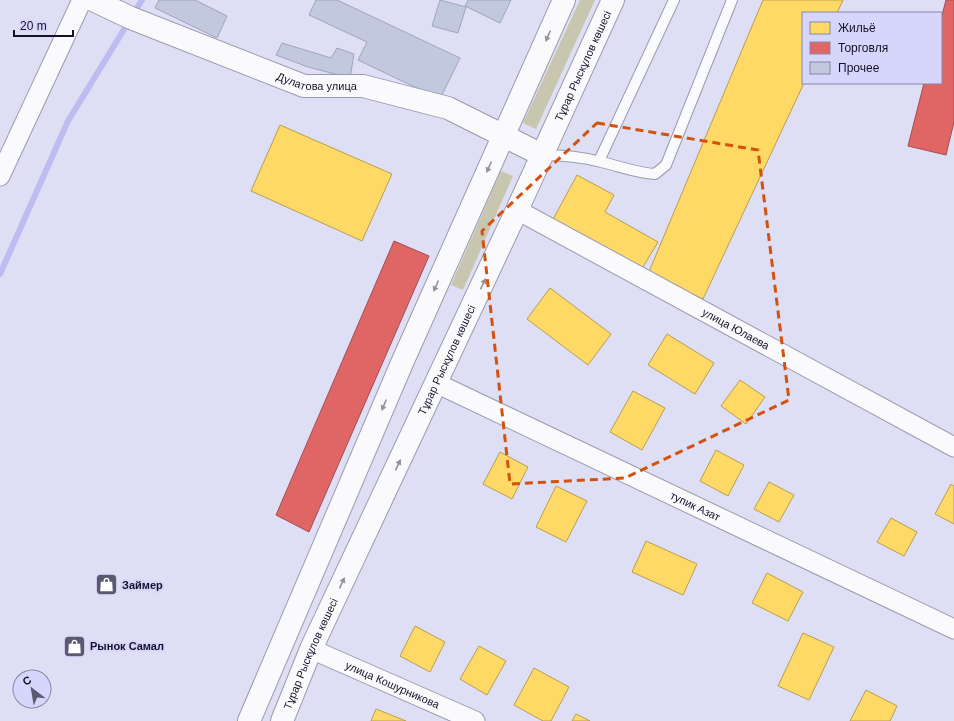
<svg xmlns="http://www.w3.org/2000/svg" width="954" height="721" viewBox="0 0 954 721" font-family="Arial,sans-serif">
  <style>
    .green { fill: #c9c6b0 }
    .homes { fill: #ffd966; stroke: #b89d53 }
    .shops { fill: #e06666; stroke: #a34d53 }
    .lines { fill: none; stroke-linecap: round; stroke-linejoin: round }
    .stream { stroke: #bdbcf0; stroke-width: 6 }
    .building { fill: #c2c8dd; stroke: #a0a5b9 }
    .lane-casing { stroke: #9b9aae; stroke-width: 12 }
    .street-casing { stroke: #9b9aae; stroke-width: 21 }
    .secondary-casing { stroke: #9b9aae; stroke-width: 24 }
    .primary-casing { stroke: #9b9aae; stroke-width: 24 }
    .lane { stroke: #fafafd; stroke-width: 10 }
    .street { stroke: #fafafd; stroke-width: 19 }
    .secondary { stroke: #fafafd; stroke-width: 22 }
    .primary { stroke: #fafafd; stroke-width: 22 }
    .oneway { fill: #92929d }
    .marked { fill: none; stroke: #d3520f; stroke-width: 3; stroke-dasharray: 8 5; stroke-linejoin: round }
    .labels { text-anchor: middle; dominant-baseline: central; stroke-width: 4; stroke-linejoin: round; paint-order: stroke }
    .street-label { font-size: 11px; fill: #141228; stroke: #d6d6fc }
    .poi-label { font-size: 11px; font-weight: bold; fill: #141228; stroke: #d6d6fc; text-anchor: start }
  </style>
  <rect width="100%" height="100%" fill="#dedef4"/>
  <g class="green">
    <path d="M580 0H595L536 129 523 123Z"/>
    <path d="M501 171 513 176 463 290 451 285Z"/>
  </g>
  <g class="homes">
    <path d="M763 0H843L837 13H803L804 83 703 299 648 274Z"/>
    <path d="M280 125 392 174 362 241 251 191Z"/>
    <path d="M577 175 614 195 605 212 658 242 640 272 551 223Z"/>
    <path d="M550 288 611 334 588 365 527 319Z"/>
    <path d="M667 334 714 363 695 394 648 365Z"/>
    <path d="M740 380 765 397 746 424 721 406Z"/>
    <path d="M633 391 665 408 642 450 610 432Z"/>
    <path d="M716 450 744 465 728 496 700 481Z"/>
    <path d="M500 452 528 467 512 499 483 484Z"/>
    <path d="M769 482 794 495 779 522 754 509Z"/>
    <path d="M951 484 954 486V524L935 514Z"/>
    <path d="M556 486 587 501 566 542 536 527Z"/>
    <path d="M891 518 917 532 904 556 877 542Z"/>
    <path d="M646 541 697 564 683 595 632 572Z"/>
    <path d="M767 573 803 592 788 621 752 603Z"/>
    <path d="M415 626 445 642 430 672 400 656Z"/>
    <path d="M803 633 834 647 809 700 778 686Z"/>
    <path d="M479 646 506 661 487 695 460 679Z"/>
    <path d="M534 668 569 687 551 721H543L514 705Z"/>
    <path d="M866 690 897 706 890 721H850Z"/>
    <path d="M376 709 406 721H371Z"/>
    <path d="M576 714 590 721H572Z"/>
  </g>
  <g class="shops">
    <path d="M946 0H954V122L946 155 908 146 924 83H941V19Z"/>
    <path d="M394 241 429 256 309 532 276 515Z"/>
  </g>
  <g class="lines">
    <path class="stream" d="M0 274 68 121 142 0"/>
  </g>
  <g class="building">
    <path d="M159 0H195L227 16 217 38 155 8Z"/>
    <path d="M316 0H337L460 58 440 99 358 60 367 42 309 15Z"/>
    <path d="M440 0 466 7 458 33 432 26Z"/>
    <path d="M468 0H511L500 23 465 6Z"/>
    <path d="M282 43 331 58 337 48 354 54 350 78 308 67 276 55Z"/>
  </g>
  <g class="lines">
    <defs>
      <g id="lane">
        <path d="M542 155C561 155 582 157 601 162 619 166 637 173 655 174L666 165 732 0"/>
        <path d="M599 161 674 0"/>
      </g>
      <g id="street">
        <path d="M0 176 82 0"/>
        <path id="s1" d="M517 210 954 447"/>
        <path id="s2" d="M436 383 954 629"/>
        <path id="s3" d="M311 649 475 721"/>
      </g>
      <g id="secondary">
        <path id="s4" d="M93 0 131 18 304 86H363L448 108 542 155"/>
      </g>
      <g id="primary">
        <path d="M249 721 402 363 564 0"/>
        <path id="s5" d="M282 721 311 649 517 210 613 0"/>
      </g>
    </defs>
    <use href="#lane" class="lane-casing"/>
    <use href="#street" class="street-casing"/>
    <use href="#secondary" class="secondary-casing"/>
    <use href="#primary" class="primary-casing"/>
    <use href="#lane" class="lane"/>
    <use href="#street" class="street"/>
    <use href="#secondary" class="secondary"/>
    <use href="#primary" class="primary"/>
  </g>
  <defs><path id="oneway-solid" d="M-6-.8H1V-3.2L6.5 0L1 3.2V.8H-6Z"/></defs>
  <g class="oneway">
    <use href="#oneway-solid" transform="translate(548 36) rotate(114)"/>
    <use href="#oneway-solid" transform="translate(489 167) rotate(114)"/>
    <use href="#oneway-solid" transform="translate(483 284) rotate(-65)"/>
    <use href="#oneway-solid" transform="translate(436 286) rotate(114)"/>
    <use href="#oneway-solid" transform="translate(384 405) rotate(113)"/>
    <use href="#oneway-solid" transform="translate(398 465) rotate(-65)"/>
    <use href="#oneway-solid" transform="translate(342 583) rotate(-65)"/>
  </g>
  <path class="marked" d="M597 123 758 150 789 400 625 478 510 484 482 231Z"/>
  <defs>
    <symbol id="shop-square" viewBox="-11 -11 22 22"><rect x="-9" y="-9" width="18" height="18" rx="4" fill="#5b596f" stroke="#d6d6fc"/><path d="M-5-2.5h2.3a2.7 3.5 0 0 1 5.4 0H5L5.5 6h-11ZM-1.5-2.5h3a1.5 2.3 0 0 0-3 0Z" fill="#fff"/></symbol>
  </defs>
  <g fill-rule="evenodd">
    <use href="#shop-square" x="94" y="572" width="25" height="25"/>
    <use href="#shop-square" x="62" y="634" width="25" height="25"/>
  </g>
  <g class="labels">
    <g class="street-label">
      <text stroke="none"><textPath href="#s5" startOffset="721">Тұрар Рыскұлов көшесі</textPath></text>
      <text stroke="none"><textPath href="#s4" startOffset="240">Дулатова улица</textPath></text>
      <text stroke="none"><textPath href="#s1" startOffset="249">улица Юлаева</textPath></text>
      <text stroke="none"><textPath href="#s5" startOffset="397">Тұрар Рыскұлов көшесі</textPath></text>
      <text stroke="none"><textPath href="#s2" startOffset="287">тупик Азат</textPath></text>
      <text stroke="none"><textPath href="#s5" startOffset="73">Тұрар Рыскұлов көшесі</textPath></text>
      <text stroke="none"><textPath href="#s3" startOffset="89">улица Кошурникова</textPath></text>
    </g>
    <g class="poi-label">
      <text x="122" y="585">Займер</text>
      <text x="90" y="646">Рынок Самал</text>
    </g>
  </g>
  <rect x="802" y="12" width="140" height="72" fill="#d6d6fc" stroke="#8888a7"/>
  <rect x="810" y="22" width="20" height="12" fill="#ffd966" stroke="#8888a7"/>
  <text x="838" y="32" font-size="12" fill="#141228">Жильё</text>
  <rect x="810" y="42" width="20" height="12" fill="#e06666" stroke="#8888a7"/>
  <text x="838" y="52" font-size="12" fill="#141228">Торговля</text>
  <rect x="810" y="62" width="20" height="12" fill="#c2c8dd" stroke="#8888a7"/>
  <text x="838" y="72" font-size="12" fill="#141228">Прочее</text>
  <g transform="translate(32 689) rotate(329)"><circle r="19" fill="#d6d6fc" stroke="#8888a7"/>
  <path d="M0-3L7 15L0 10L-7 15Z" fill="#5b596f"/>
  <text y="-6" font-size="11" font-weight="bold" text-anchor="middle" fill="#141228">С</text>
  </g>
  <path d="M14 30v6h59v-6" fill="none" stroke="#141228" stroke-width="2"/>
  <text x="20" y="30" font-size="12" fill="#141228" stroke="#d6d6fc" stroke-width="3" paint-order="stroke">20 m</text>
</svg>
